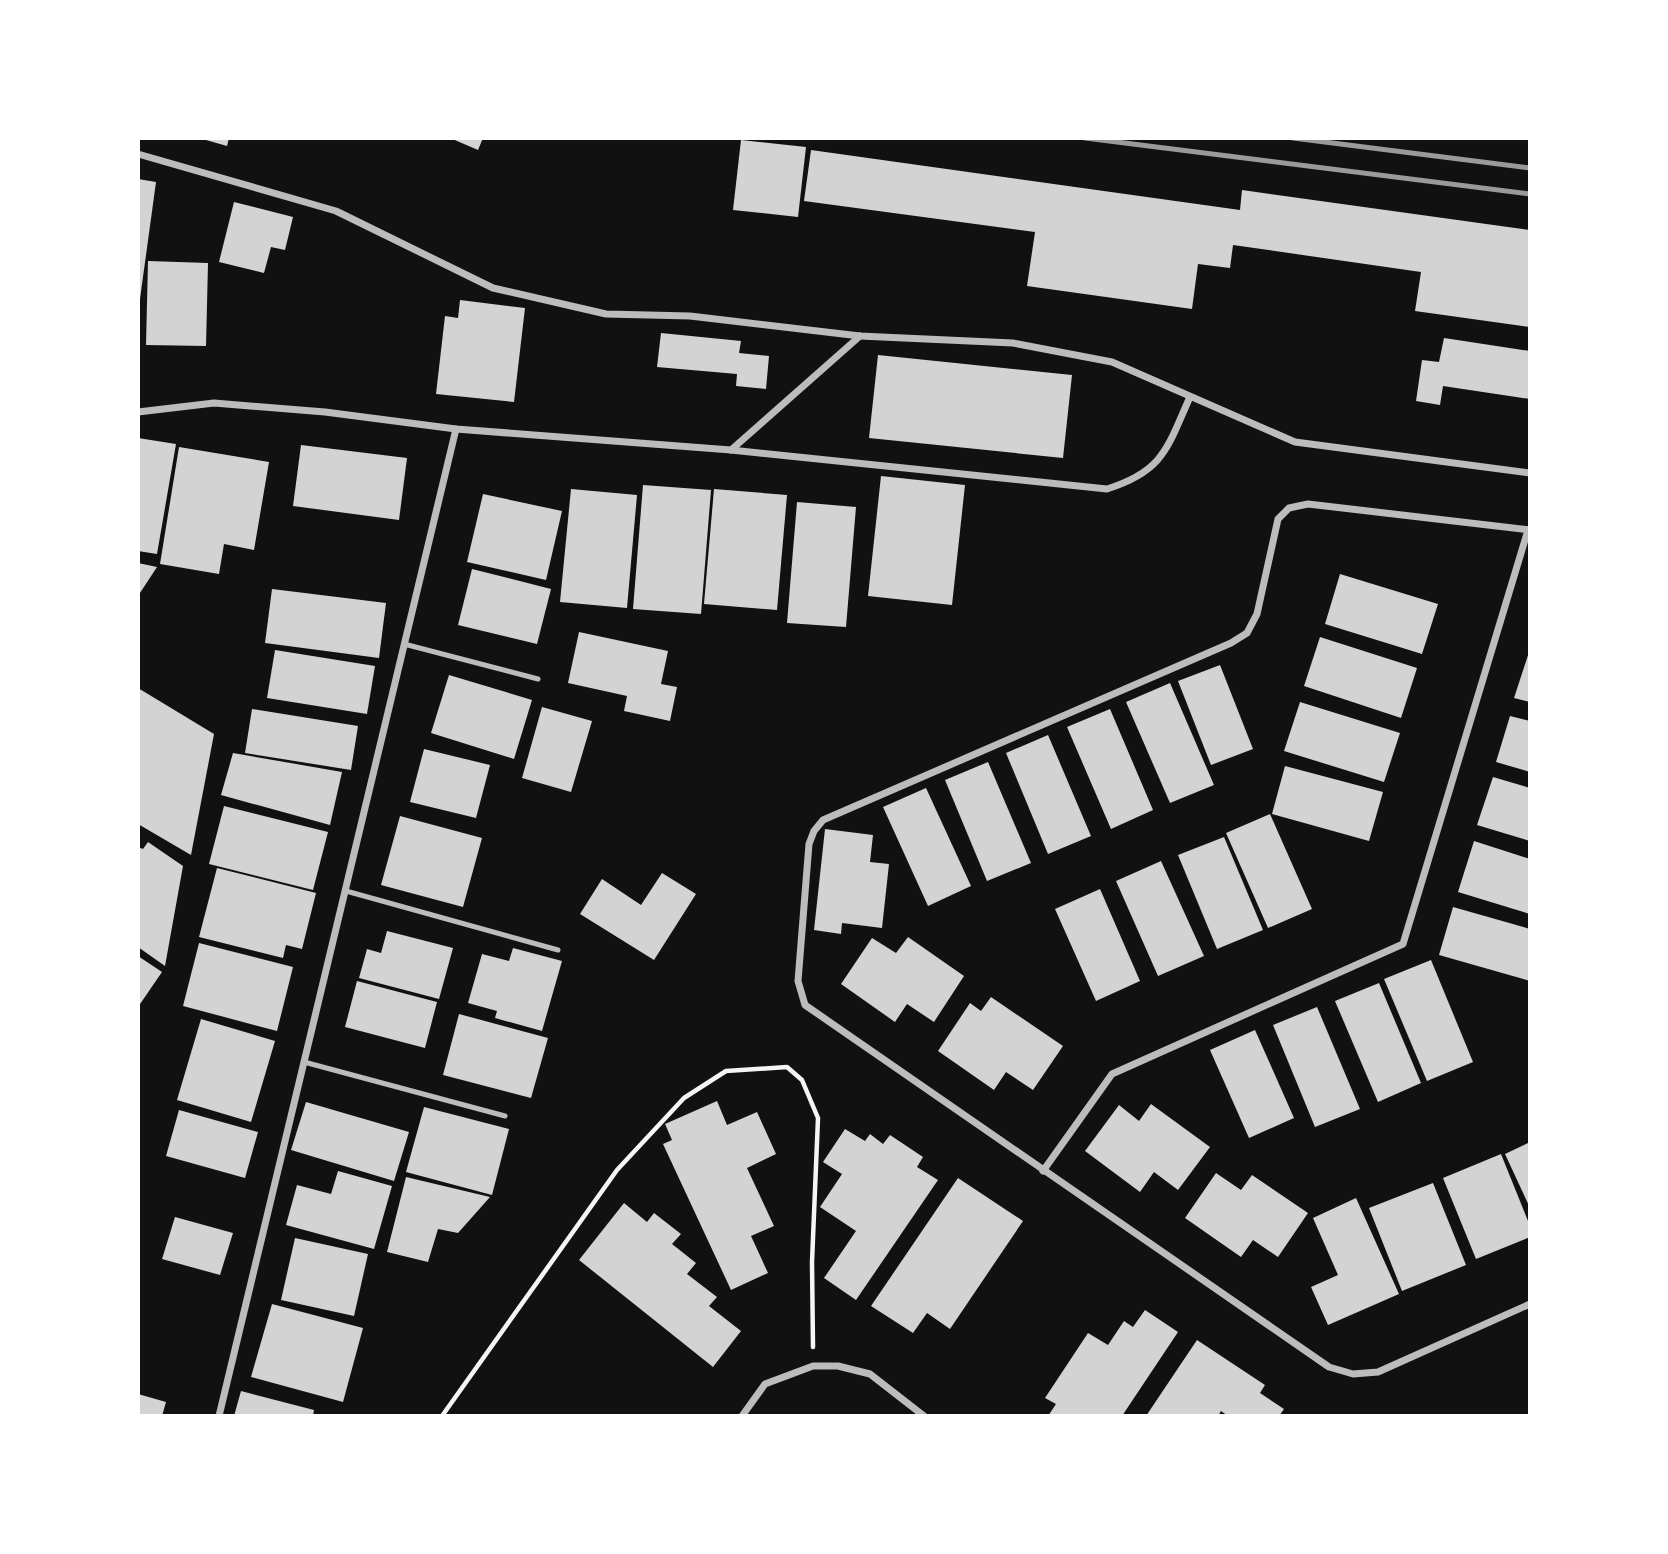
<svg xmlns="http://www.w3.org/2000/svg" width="1668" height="1554" viewBox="0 0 1668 1554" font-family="'Fira Sans Condensed',sans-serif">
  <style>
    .building { fill: #d3d3d3 }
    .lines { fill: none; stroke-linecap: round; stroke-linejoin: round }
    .path { stroke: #f5f5f5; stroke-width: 4.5 }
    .service { stroke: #bcbcbc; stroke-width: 5 }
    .minor { stroke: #bcbcbc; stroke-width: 7 }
    .rail { stroke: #9a9a9a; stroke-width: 5 }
  </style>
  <rect width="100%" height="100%" fill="#111"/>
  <g class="building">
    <path d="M199 138H229L227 146Z"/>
    <path d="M450 138H483L478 150Z"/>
    <path d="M741 140 806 147 798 217 733 210Z"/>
    <path d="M811 150 1240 210 1242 190 1530 230V327L1415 311 1421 272 1233 245 1230 268 1198 264 1192 309 1027 286 1035 232 804 201Z"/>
    <path d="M138 179 156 182 140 299H138Z"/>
    <path d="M234 202 293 217 285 250 271 247 264 273 219 262Z"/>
    <path d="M148 261 208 263 206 346 146 345Z"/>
    <path d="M460 300 525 308 514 402 436 394 445 316 458 318Z"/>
    <path d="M661 333 741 341 739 353 769 356 766 389 736 386 737 374 657 367Z"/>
    <path d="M1444 338 1530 351V399L1443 386 1440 405 1416 401 1422 360 1439 362Z"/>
    <path d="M878 355 1072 375 1063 458 869 438Z"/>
    <path d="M138 438 176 444 157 554 138 551Z"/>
    <path d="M301 445 407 458 399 520 293 506Z"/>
    <path d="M179 447 269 462 254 550 224 544 219 574 160 564Z"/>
    <path d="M881 476 965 485 952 605 868 596Z"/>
    <path d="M643 485 711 490 701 614 633 609Z"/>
    <path d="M571 489 637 495 627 608 560 602Z"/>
    <path d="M714 489 787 495 777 610 704 604Z"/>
    <path d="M483 494 562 511 546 580 467 562Z"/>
    <path d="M797 502 856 507 846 627 787 623Z"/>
    <path d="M138 563 157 567 138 596Z"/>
    <path d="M472 569 551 589 537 644 458 625Z"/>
    <path d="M1340 574 1438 604 1422 654 1325 624Z"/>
    <path d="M272 589 386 603 379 658 265 643Z"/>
    <path d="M579 632 668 651 661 684 677 687 670 721 624 711 627 696 568 683Z"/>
    <path d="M1320 637 1417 668 1401 718 1304 686Z"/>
    <path d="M1530 649V702L1514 698Z"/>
    <path d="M275 650 375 666 367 714 267 698Z"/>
    <path d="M1220 665 1253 749 1211 765 1178 681Z"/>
    <path d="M449 675 532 700 514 759 431 733Z"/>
    <path d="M1170 683 1214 785 1170 803 1126 702Z"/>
    <path d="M138 688 214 734 191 855 138 824Z"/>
    <path d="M1300 702 1400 733 1384 782 1284 751Z"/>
    <path d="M542 707 592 721 571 792 522 778Z"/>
    <path d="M252 709 358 726 351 770 245 753Z"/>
    <path d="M1110 709 1153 810 1111 829 1067 727Z"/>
    <path d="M1510 716 1530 721V772L1496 762Z"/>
    <path d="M1048 735 1091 836 1048 854 1006 753Z"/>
    <path d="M424 749 490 765 476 818 410 802Z"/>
    <path d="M233 753 342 772 330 825 221 795Z"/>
    <path d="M988 762 1031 863 987 881 945 780Z"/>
    <path d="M1285 766 1383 792 1369 841 1272 814Z"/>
    <path d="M1493 777 1530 788V841L1477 825Z"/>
    <path d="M926 788 971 886 928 906 883 807Z"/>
    <path d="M224 806 328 832 313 890 209 864Z"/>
    <path d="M1270 814 1312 909 1268 928 1226 833Z"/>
    <path d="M400 816 482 838 463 907 381 885Z"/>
    <path d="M825 829 873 835 870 862 889 864 882 928 842 923 841 934 814 930Z"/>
    <path d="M1224 837 1263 930 1217 949 1178 855Z"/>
    <path d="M1474 841 1530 859V914L1458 892Z"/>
    <path d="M148 842 183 866 165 966 138 947V847L143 849Z"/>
    <path d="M1161 861 1204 956 1158 976 1116 881Z"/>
    <path d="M217 868 316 893 302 949 286 945 283 958 199 937Z"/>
    <path d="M662 873 696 894 654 960 580 914 602 879 641 905Z"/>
    <path d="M1100 889 1140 981 1096 1001 1055 909Z"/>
    <path d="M1453 907 1530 929V981L1439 955Z"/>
    <path d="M387 931 453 948 439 999 359 978 367 949 381 953Z"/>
    <path d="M908 937 964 976 934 1022 907 1004 895 1022 841 984 872 938 896 953Z"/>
    <path d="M199 943 293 967 277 1031 183 1006Z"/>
    <path d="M513 948 562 961 542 1031 495 1018 497 1011 468 1003 482 954 509 961Z"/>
    <path d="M138 956 162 972 138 1007Z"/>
    <path d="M1431 960 1473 1062 1427 1081 1384 979Z"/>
    <path d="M357 981 437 1002 425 1048 345 1027Z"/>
    <path d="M1379 983 1421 1083 1378 1102 1335 1001Z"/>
    <path d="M991 997 1063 1046 1033 1090 1006 1072 994 1090 938 1051 970 1003 981 1011Z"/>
    <path d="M1317 1007 1360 1109 1315 1127 1273 1025Z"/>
    <path d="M459 1014 548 1038 531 1098 443 1075Z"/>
    <path d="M201 1019 275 1041 251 1122 177 1100Z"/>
    <path d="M1255 1030 1294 1118 1249 1138 1210 1050Z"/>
    <path d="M717 1101 727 1125 757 1112 776 1154 747 1168 774 1226 751 1236 768 1273 731 1290 663 1144 672 1140 665 1124Z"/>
    <path d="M306 1102 409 1132 394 1181 291 1150Z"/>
    <path d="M1151 1104 1210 1147 1178 1190 1154 1172 1140 1192 1085 1151 1119 1105 1139 1121Z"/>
    <path d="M424 1107 509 1129 492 1195 406 1172Z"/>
    <path d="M179 1110 258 1132 245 1178 166 1156Z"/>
    <path d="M845 1129 865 1141 870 1134 883 1144 890 1135 923 1157 917 1167 938 1180 856 1300 824 1278 856 1231 820 1207 842 1174 823 1162Z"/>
    <path d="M1530 1142V1208L1505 1154Z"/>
    <path d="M1501 1154 1530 1226V1237L1476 1259 1443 1178Z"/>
    <path d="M338 1171 392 1186 374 1249 286 1225 297 1185 331 1194Z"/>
    <path d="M1216 1173 1241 1190 1252 1175 1308 1213 1278 1257 1253 1240 1241 1257 1185 1218Z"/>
    <path d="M406 1177 490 1197 458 1233 438 1229 428 1262 387 1252Z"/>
    <path d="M958 1178 1023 1221 950 1329 927 1313 913 1333 871 1306Z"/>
    <path d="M1433 1183 1466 1265 1402 1291 1369 1208Z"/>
    <path d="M1356 1198 1399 1294 1328 1325 1311 1287 1338 1275 1313 1218Z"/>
    <path d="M624 1203 647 1222 654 1213 681 1234 672 1244 696 1263 687 1274 717 1297 709 1306 741 1331 713 1367 579 1260Z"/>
    <path d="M175 1217 233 1233 220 1275 162 1259Z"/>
    <path d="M295 1238 368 1254 354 1316 281 1300Z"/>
    <path d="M272 1304 363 1328 343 1402 251 1377Z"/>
    <path d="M1145 1310 1178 1332 1122 1416H1048L1056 1404 1045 1398 1088 1333 1108 1345 1124 1321 1133 1327Z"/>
    <path d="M1197 1340 1265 1385 1260 1393 1284 1409 1279 1416H1228L1221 1411 1218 1416H1146Z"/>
    <path d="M241 1391 314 1410 313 1416H234Z"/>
    <path d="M138 1394 166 1402 162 1416H138Z"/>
  </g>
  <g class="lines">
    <path class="path" d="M442 1416 617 1170 684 1098 726 1071 787 1067 802 1080 818 1118 812 1262 813 1347"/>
    <g class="service">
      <path d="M404 644 538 679"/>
      <path d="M346 891 558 950"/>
      <path d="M304 1062 505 1116"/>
    </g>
    <g class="minor">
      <path d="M138 154 336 211 493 288 606 314 690 316 860 336 1013 343 1112 362 1295 442 1530 473"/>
      <path d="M138 412 214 403 325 412 456 429 731 450 1107 489C1164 471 1167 448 1190 397"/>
      <path d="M731 450 860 336"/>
      <path d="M1530 530 1308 504 1289 508 1278 519 1257 614 1247 633 1231 643 823 820 814 831 809 844 798 981 805 1005 1329 1367 1353 1374 1378 1372 1530 1304"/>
      <path d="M1043 1171 1112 1074 1403 944 1528 530"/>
      <path d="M219 1416 456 429"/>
      <path d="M742 1416 765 1384 813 1366H838L870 1374 924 1416"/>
    </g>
    <g class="rail">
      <path d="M1085 138 1530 194"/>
      <path d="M1293 138 1530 168"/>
    </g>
  </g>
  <rect width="1668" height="1554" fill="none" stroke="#ffffff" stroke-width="280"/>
</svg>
